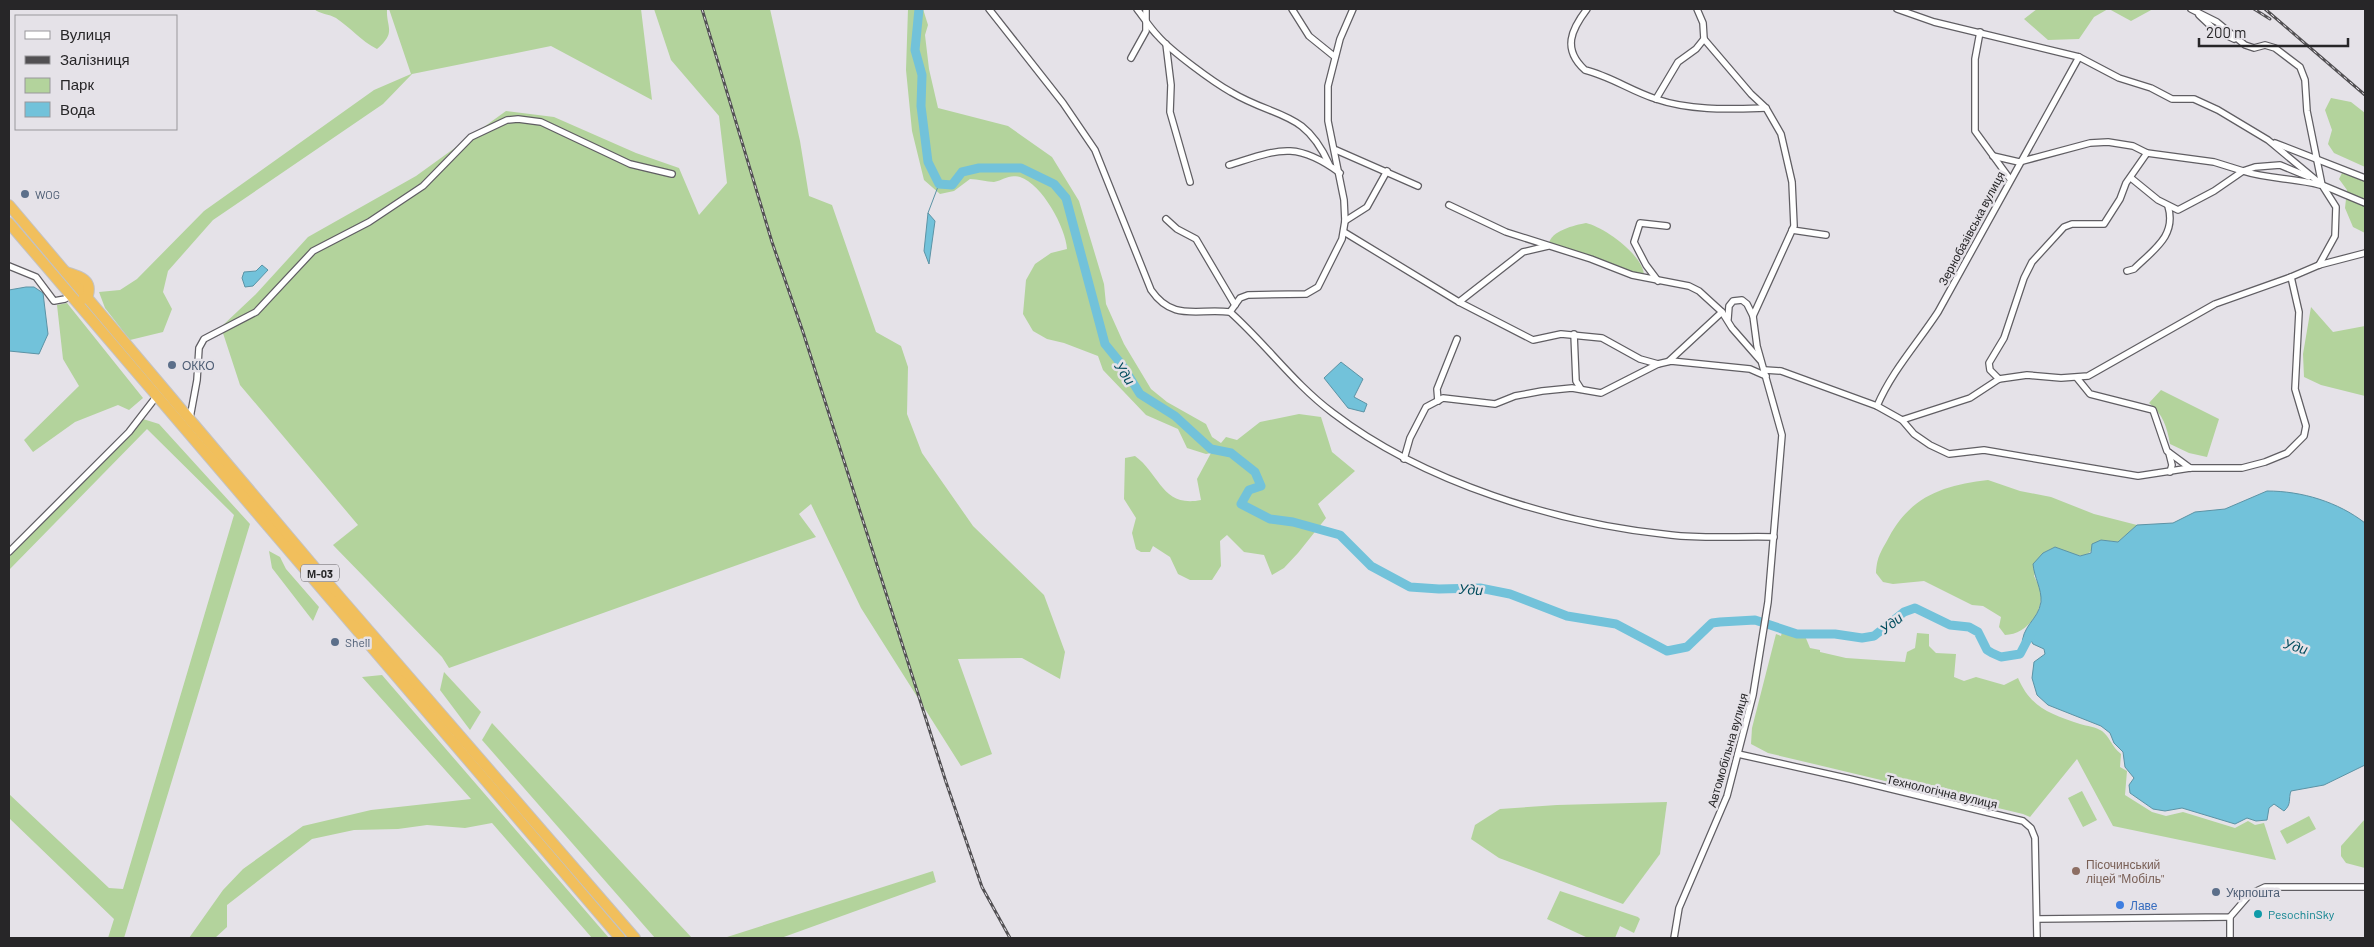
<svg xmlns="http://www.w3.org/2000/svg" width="2374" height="947" viewBox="0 0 2374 947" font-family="Barlow,sans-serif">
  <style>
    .green { fill: #b3d39c }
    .water { fill: #72c2da; stroke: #5c93a5 }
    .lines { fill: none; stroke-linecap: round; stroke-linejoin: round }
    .stream { stroke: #5c93a5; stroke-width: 1 }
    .river { stroke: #72c2da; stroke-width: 9 }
    .street-casing { stroke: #605e63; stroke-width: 8 }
    .highway-casing { stroke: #c3c2c3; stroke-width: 12 }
    .street { stroke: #fff; stroke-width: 5.5 }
    .highway { stroke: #f1bf5c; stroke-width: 10 }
    .rail-casing { stroke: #525053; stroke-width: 3 }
    .rail { stroke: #e5e2e8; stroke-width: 1; stroke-dasharray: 4; stroke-linecap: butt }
    .service-dot { fill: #5c6f8a; stroke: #e5e2e8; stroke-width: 2 }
    .education-dot { fill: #8d6e63; stroke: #e5e2e8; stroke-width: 2 }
    .shop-dot { fill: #3f7fe0; stroke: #e5e2e8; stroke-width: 2 }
    .culture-dot { fill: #0f9aa8; stroke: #e5e2e8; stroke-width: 2 }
    .labels { text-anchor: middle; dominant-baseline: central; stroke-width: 5; stroke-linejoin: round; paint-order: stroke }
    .shield { fill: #e5e2e8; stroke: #605e62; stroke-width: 1 }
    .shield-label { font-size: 11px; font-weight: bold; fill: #272628 }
    .service-label { font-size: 12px; fill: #4e5e75; stroke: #e5e2e8; text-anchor: start }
    .street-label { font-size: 12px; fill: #272628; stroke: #e5e2e8 }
    .education-label { font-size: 12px; fill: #785e54; stroke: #e5e2e8; text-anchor: start }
    .shop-label { font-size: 12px; fill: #366cbe; stroke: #e5e2e8; text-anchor: start }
    .culture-label { font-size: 12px; fill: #0d838f; stroke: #e5e2e8; text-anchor: start }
    .water-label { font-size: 14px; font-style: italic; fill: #034d5e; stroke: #e5e2e8 }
  </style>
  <rect width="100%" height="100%" fill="#e5e2e8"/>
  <g class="green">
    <path d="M314 9H387C386 28 397 32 377 49 361 41 351 28 336 18 329 14 320 14 314 9Z"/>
    <path d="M389 9H641L652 100 551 46 412 74 383 104 213 220 168 271 163 292 172 309 163 332 130 340 105 308 99 292 120 290 137 279 204 211 374 90 411 74Z"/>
    <path d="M654 9H770L800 141 809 196 832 205 876 332 901 346 908 367 907 414 922 453 973 526 1044 595 1065 652 1060 679 1022 658 958 659 992 754 961 766 861 608 811 504 799 514 816 537 449 668 442 657 333 545 358 525 240 385 221 327 256 294 308 237 416 176 506 111 554 117 636 153 679 168 699 215 727 183 719 116 671 60Z"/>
    <path d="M908 9H923L928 25 925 35 929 69 938 108 1008 126 1052 157 1079 201 1104 284 1106 304 1124 344 1151 389 1167 402 1206 424 1212 437 1221 443 1226 437 1237 440 1260 422 1299 414 1321 417 1332 452 1355 471 1318 504 1326 518 1298 553 1284 568 1272 575 1264 555 1244 552 1227 535 1220 541 1221 566 1212 580H1190L1178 574 1170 557 1153 546 1150 552H1141L1136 549 1132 533 1136 518 1124 499 1125 458 1135 456C1160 474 1162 508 1201 500L1197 479 1211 453 1206 454 1187 448 1178 429 1146 415 1103 370 1098 356 1064 343 1047 339 1033 331 1023 314 1026 280 1035 264 1051 253 1067 249C1066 228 1042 184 1020 177 1008 174 1004 180 994 182 987 182 978 179 970 179L954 191 940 194 924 180 912 131 906 70Z"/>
    <path d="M2037 9H2108L2094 17 2079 39 2048 40 2024 19Z"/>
    <path d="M2109 9H2153L2131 21Z"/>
    <path d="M2331 98 2351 102 2365 113V167L2334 153 2328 144 2332 130 2325 110Z"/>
    <path d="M2342 173 2365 181V233L2353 227 2345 208 2347 190 2339 179Z"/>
    <path d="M1586 223C1604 227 1643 255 1644 275L1642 277 1549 244C1550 231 1575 225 1586 223Z"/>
    <path d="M67 303 143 398 129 410 118 405 75 422 33 452 24 440 79 386 63 359 57 305Z"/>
    <path d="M2311 307 2333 332 2365 326V396L2321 385 2304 377 2303 354Z"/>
    <path d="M2161 390 2219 419 2207 457 2189 453 2170 444C2167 427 2163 414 2149 403Z"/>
    <path d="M143 419 159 424 250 524 124 938H108L114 919 9 818V794L109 888 123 889 234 515 147 429 9 570V557Z"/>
    <path d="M1988 480 2020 491 2051 497 2094 514 2137 525 2118 542 2101 540C2084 563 2079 556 2055 547L2043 553 2034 576C2037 582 2041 589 2041 595 2042 615 2024 635 2005 635L1999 627 2001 617 1983 606 1972 605 1924 581 1893 584 1883 582 1876 573C1877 556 1881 552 1889 537 1911 496 1944 485 1988 480Z"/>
    <path d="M269 551 280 557 286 569 319 607 313 621 272 568Z"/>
    <path d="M1782 632 1805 636 1810 648 1820 650V652L1846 658 1905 662 1907 652 1915 648 1917 633 1929 634V646L1936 653 1956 654 1954 677 1964 681 1976 677 2004 685 2018 678C2031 708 2050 714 2080 724 2087 726 2096 727 2102 731 2110 737 2111 746 2121 754L2120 767 2127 771 2125 795 2152 812 2166 816 2183 812 2235 828 2248 821 2255 825 2264 823 2276 860 2113 826 2077 759 2030 817 2023 814 1768 753 1751 744 1752 728 1776 634 1781 636Z"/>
    <path d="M444 672 481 712 470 730 440 690Z"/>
    <path d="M382 675 609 938H592L492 823 465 828 427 825 398 829 354 830 312 839 227 905V927L215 938H189L223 890 243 869 303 826 371 810 471 799 362 677Z"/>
    <path d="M492 723 692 938H655L482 740Z"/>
    <path d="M2082 791 2097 820 2083 827 2068 798Z"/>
    <path d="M1667 802 1660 854 1623 904 1499 858 1471 839 1475 825 1500 809 1557 805Z"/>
    <path d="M2309 816 2316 829 2287 844 2280 831Z"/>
    <path d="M2365 819V868L2346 863 2341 856V846Z"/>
    <path d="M933 871 936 882 781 938H724Z"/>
    <path d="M1560 891 1638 917 1640 919 1634 933 1620 926 1615 938H1588L1547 919Z"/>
  </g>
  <g class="water">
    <path d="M928 213 935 221 929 264 924 251Z"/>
    <path d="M262 265 268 270 253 286 245 287 242 278 244 272 256 271Z"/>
    <path d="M26 287H34L43 293 48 334 39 354 9 351V290Z"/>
    <path d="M1341 362 1363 379 1354 397 1367 404 1364 412 1348 408 1324 378Z"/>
    <path d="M2267 491C2302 491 2338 502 2365 523V765L2324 785 2291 791C2288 799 2292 804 2284 811L2274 804 2269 808 2267 820 2256 821 2247 818 2235 824 2182 808 2165 811 2153 809 2130 793 2129 785 2134 778 2125 767 2123 752 2114 743 2110 733 2101 726 2048 705 2037 695 2032 678 2034 662 2045 654 2044 649 2033 644 2029 637 2022 648C2021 625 2038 621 2041 602 2042 589 2034 577 2033 564L2043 553 2055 547 2080 556 2091 553 2092 544 2101 540 2118 542 2137 525 2173 523 2195 512 2225 509Z"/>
  </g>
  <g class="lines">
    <path class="stream" d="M928 213 939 184"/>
    <path class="river" d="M919 9 915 50 922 75 921 106 928 162 939 184 952 185 962 172 979 168H1021L1054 184 1066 198 1105 344 1122 365 1140 394 1175 416 1211 449 1231 453 1255 472 1261 486 1249 490 1241 504 1270 519 1293 522 1340 535 1371 566 1410 587 1439 589 1480 588 1510 594 1567 616 1616 624 1667 651 1687 647 1712 623 1720 622 1755 620 1797 634H1835L1862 638 1874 636 1904 612 1915 608 1950 625 1969 627 1978 632 1987 650 1992 653 2001 657 2020 654 2032 631"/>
    <defs>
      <g id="street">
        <path d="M989 9 1063 103 1095 150 1151 290C1173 322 1197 308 1230 312 1266 344 1294 384 1333 413 1423 482 1558 524 1671 535 1705 539 1740 536 1774 537"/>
        <path d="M1137 9C1144 18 1150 28 1158 36 1171 51 1213 82 1231 92 1276 119 1304 109 1329 164"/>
        <path d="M1292 9 1309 36 1335 57"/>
        <path d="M1587 9C1571 30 1562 49 1585 70 1610 76 1631 91 1656 99 1691 111 1730 109 1766 108"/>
        <path d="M1697 9 1703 23 1704 39 1751 94 1766 108 1781 134 1792 182 1794 226 1753 316"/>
        <path d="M1897 9 1934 22 2079 57 2119 78 2151 88 2172 99H2194L2218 110 2268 140 2322 185 2365 203"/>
        <path d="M2191 9 2217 22 2245 45 2254 48 2265 45 2275 48 2300 67 2305 80 2307 111 2322 185 2336 207 2335 236 2319 265"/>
        <path d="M2199 15 2215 30 2234 39"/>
        <path d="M1980 32 1975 59V131L2010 179"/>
        <path d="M1166 44 1171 85 1170 112 1190 182"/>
        <path d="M1131 58 1146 31V9"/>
        <path d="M1656 99 1678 62 1696 49 1704 39"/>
        <path d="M2275 143 2365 178"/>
        <path d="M1336 150 1418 186"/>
        <path d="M1993 156 2019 162 2090 143 2108 142 2133 146 2147 153 2214 162 2243 171 2255 167 2280 165 2309 177"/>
        <path d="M1229 165C1278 150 1295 140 1340 173"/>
        <path d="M2131 178 2158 200 2178 210 2214 191 2243 171C2267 179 2294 178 2320 185"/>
        <path d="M1449 205 1506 232 1591 259 1632 275 1689 286 1699 291 1722 312 1732 328 1760 360"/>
        <path d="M1166 219 1177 229 1196 239 1235 305"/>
        <path d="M1345 221 1367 207 1387 171"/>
        <path d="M1792 230 1826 235"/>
        <path d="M1344 232 1459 302 1533 340 1561 334 1602 338 1640 359 1658 364"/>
        <path d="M9 266 36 277 54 301 65 299 70 295"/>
        <path d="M2127 271 2134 269C2153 250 2177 236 2168 206"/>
        <path d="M1658 281 1646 265 1634 242 1640 223 1667 226"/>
        <path d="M1459 302 1523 252 1548 246"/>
        <path d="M1230 312 1240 298 1248 295 1306 294 1318 287 1342 239 1345 221 1344 200 1328 121V86L1340 39 1353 9"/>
        <path d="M1574 334 1576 381 1581 389"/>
        <path d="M1669 361 1722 312"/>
        <path d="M1765 370 1781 371 1877 406 1902 420 1914 434 1930 445 1949 454 1984 450 2138 476 2190 468H2242L2265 462 2287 453 2304 436 2306 426 2295 389 2299 312 2291 277"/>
        <path d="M2077 378 2090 394 2153 410 2167 451 2190 468"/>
        <path d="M1999 379 1990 370 1989 363 2004 338 2024 278 2032 262 2064 227 2072 224H2104L2120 199 2126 183 2147 153"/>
        <path d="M1438 401 1437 389 1457 339"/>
        <path d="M1877 406C1892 371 1917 344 1938 312L2079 57"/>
        <path d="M190 418 197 380 199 348 204 339 256 312 313 251 369 222 423 186 471 137 507 120 518 119 541 122 630 164 672 174"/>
        <path d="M1902 420 1970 398 1999 379 2027 375 2061 378 2088 376 2215 304 2291 277 2319 265 2365 253"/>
        <path d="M2169 453 2172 465 2170 472"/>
        <path d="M1404 459 1410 438 1426 407 1443 398 1495 404 1515 396 1542 391 1572 388 1601 393 1658 364 1671 361 1750 369 1766 376"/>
        <path d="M9 552 129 432 156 397"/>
        <path d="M1738 754 1850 779 2023 821 2031 828 2035 838 2037 938"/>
        <path d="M2230 917V938"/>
        <path d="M2037 919 2230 917 2250 894 2265 887H2365"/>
        <path d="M1674 938 1679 908 1727 796 1753 695 1768 602 1782 435 1757 346 1753 316 1747 304 1742 300 1733 301 1729 306 1728 319"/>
      </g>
      <g id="highway">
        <path d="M9 205 339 596 635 938"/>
        <path d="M9 223 620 938"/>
        <path d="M66 272C80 276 94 280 87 298L83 299"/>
      </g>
    </defs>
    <use href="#street" class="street-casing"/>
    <use href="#highway" class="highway-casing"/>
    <use href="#street" class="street"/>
    <use href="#highway" class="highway"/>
    <defs>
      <g id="rail">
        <path d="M702 9 772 242 803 332 946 782 982 887 1010 938"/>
        <path d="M2254 9 2270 19"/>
        <path d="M2265 9 2365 95"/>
      </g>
    </defs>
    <use href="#rail" class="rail-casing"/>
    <use href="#rail" class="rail"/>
  </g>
  <g class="service-dot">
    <circle cx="25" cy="194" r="5"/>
    <circle cx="172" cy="365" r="5"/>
    <circle cx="335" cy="642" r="5"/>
    <circle cx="2216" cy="892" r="5"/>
  </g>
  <circle class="education-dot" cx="2076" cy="871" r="5"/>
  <circle class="shop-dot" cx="2120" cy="905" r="5"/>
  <circle class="culture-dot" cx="2258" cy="914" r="5"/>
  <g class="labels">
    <rect class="shield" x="301" y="564.5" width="38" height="17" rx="4"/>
    <g class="shield-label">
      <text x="320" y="573">М-03</text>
    </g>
    <g class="service-label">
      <text x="35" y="194">WOG</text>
      <text x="182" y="365">ОККО</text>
      <text x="345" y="642">Shell</text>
      <text x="2226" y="892">Укрпошта</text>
    </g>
    <g class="street-label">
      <text transform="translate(1971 228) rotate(-62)">Зернобазівська вулиця</text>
      <text transform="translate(1727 750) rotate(-74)">Автомобільна вулиця</text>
      <text transform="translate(1942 791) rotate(13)">Технологічна вулиця</text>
    </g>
    <g class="education-label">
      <text x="2086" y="864">Пісочинський<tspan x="2086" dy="14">ліцей "Мобіль"</tspan></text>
    </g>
    <g class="shop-label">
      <text x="2130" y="905">Лаве</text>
    </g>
    <g class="culture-label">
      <text x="2268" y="914">PesochinSky</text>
    </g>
    <g class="water-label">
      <text transform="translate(1125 373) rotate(56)">Уди</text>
      <text transform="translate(1471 589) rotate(3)">Уди</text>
      <text transform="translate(1891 623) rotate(-38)">Уди</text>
      <text transform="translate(2296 646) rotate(17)">Уди</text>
    </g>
  </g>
  <rect width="2374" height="947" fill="none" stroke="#272628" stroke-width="20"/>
  <rect x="15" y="15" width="162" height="115" fill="#e5e2e8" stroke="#99979b"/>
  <rect x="25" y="31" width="25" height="8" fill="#ffffff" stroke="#99979b"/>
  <text x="60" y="40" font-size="15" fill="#272628">Вулиця</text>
  <rect x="25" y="56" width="25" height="8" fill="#525053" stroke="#99979b"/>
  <text x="60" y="65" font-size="15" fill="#272628">Залізниця</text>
  <rect x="25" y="78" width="25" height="15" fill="#b3d39c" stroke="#99979b"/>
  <text x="60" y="90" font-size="15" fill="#272628">Парк</text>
  <rect x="25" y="102" width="25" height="15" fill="#72c2da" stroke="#99979b"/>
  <text x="60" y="115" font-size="15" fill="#272628">Вода</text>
  <path d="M2199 38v8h149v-8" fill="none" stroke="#272628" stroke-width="2.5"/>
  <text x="2206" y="38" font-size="15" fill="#272628" stroke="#e5e2e8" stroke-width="4" paint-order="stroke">200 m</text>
</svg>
